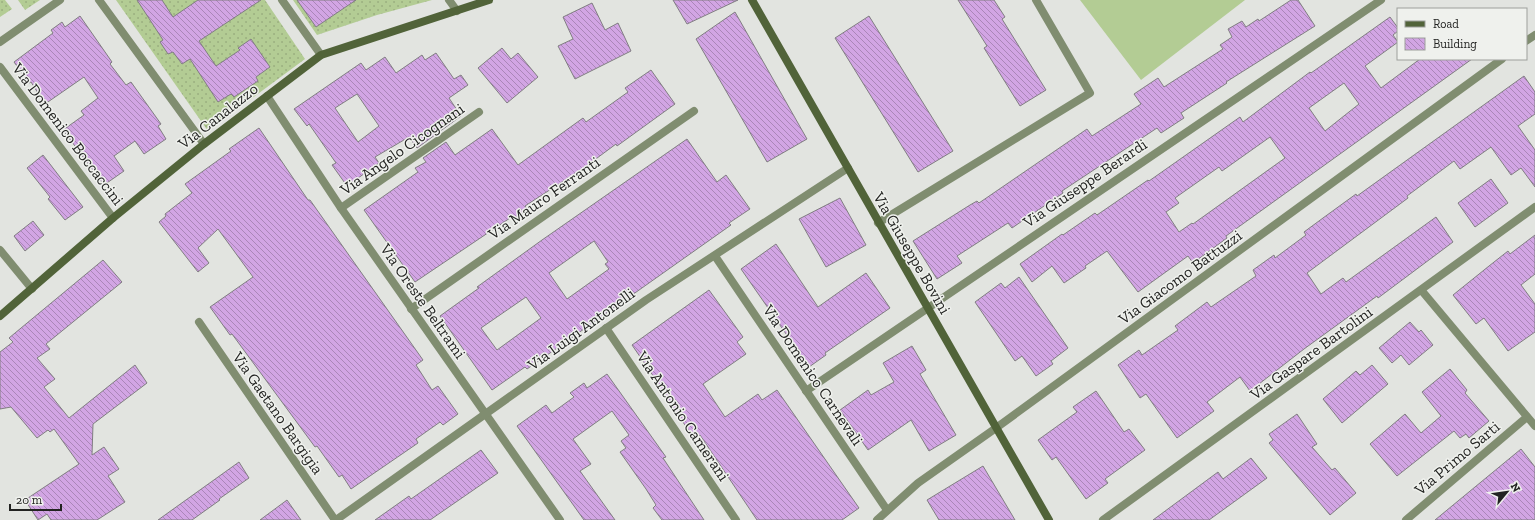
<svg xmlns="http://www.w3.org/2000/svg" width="1535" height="520" viewBox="0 0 1535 520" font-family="'Zilla Slab',serif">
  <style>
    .garden { fill: url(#garden-dots) }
    .pitch { fill: #b3cc94 }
    .building { fill: url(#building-back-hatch); stroke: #817e82; fill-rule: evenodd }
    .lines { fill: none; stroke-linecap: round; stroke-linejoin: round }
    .lane { stroke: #808d70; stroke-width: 8 }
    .street { stroke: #808d70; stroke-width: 8 }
    .secondary { stroke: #516339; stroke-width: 8 }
    .labels { text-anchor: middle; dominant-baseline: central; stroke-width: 3; stroke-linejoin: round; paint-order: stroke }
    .street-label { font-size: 16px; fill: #222321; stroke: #eff1ed }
  </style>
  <defs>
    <pattern id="garden-dots" width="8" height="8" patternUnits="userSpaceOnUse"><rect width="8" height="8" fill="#b3cc94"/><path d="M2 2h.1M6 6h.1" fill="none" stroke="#9aaf7f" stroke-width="1.8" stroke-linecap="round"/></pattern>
    <pattern id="building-back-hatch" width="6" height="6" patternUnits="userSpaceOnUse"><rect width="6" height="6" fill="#d2a5e4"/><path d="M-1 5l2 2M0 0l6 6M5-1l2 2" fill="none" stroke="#aa86b8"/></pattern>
  </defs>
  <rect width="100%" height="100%" fill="#e2e4e0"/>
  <g class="garden">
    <path d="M0 0H5L12 9 0 17Z"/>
    <path d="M18 0H40L25 10Z"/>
    <path d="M116 0H265L305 59 208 131Z"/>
    <path d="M293 0H432L377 15 317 35Z"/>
  </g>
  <path class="pitch" d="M1080 0H1245L1141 80Z"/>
  <g class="building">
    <path d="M137 0H162L173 17 198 0H261L199 41 216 66 240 50 238 48 251 39 270 67 256 77 258 81 234 97 231 94 218 102 190 59 182 64 173 52 168 54 160 42 163 40Z"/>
    <path d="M297 0H356L316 27Z"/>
    <path d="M673 0H738L687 24Z"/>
    <path d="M958 0H994L1005 17 1002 19 1046 90 1020 106 984 48 987 46Z"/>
    <path d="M1291 0H1298L1315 26 1226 82 1227 83 1181 113 1184 118 1161 133 1157 128 1062 191 1063 193 1012 228 1008 223 957 256 962 263 937 279 913 241 970 205 977 201 979 203 1087 129 1092 136 1141 104 1134 94 1158 78 1164 87 1223 49 1220 45 1232 37 1228 29 1242 21 1246 27 1258 19 1259 21Z"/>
    <path d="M592 3 605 30 618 23 631 51 575 79 558 46 573 39 563 17Z"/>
    <path d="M735 12 807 139 767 162 696 39Z"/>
    <path d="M80 16 112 62 110 64 126 85 131 82 161 124 158 126 166 139 144 154 135 141 114 156 124 171 104 185 63 130 84 115 81 111 98 98 84 77 45 104 31 82 29 83 14 62 53 33 51 30 62 22 65 27Z"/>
    <path d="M869 16 953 151 918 172 835 38Z"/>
    <path d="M1390 17 1398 28V31L1393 35 1398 42 1365 66 1381 88 1420 59H1472L1226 236 1227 238 1193 263 1188 256 1138 292 1107 251 1085 266 1086 268 1064 283 1052 266 1032 282 1020 264 1062 234 1063 235 1095 213 1097 215 1148 180 1149 181 1240 117 1243 122 1310 72 1311 73ZM1344 83 1359 104 1325 131 1309 108ZM1270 137 1285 158 1193 224 1192 223 1179 232 1166 212 1179 203 1175 198 1219 167 1222 171Z"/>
    <path d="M502 48 511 59 518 53 538 77 507 103 478 68Z"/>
    <path d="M436 53 454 79 461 75 468 85 449 98 461 116 417 148 409 137 375 157 379 163 347 186 332 165 336 163 309 124 307 126 294 109 361 63 366 70 385 57 396 73 422 55 425 60ZM357 94 379 126 358 142 335 108Z"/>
    <path d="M651 70 675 104 617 146 616 144 585 167 525 206 528 210 515 219 513 216 415 282 364 210 418 172 415 168 426 162 423 158 446 142 455 155 492 129 518 165 583 118 586 122 628 92 625 88Z"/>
    <path d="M1524 76 1535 92V114L1518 126 1535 150V187L1521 168 1511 175 1491 147 1460 169 1454 161 1407 196 1408 198 1307 273 1321 294 1343 278 1346 282 1436 217 1453 242 1378 298 1377 296 1304 349 1250 391 1240 377 1207 402 1214 411 1177 438 1146 394 1140 398 1118 365 1139 350 1142 355 1178 330 1175 326 1207 302 1211 307 1256 276 1253 270 1274 255 1275 258 1306 235 1304 232 1323 218 1356 194 1357 196Z"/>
    <path d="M259 128 308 200H310L423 360 416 365 432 390 438 386 458 414 443 425 440 422 416 439 418 443 351 489 342 475 339 477 317 446 315 447 232 334 230 335 210 307 253 277 218 229 198 248 209 263 198 272 159 222 166 216 165 214 192 193 185 184 231 151 229 149Z"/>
    <path d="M687 139 717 182 726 175 750 209 729 223 731 225 550 353 527 369 525 367 492 390 440 316 479 288 477 287 542 240ZM594 241 608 262 605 264 609 269 567 299 549 273ZM526 297 541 318 497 350 481 328Z"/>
    <path d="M43 155 83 207 65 220 48 199 50 197 27 168Z"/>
    <path d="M1491 179 1508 203 1475 227 1458 203Z"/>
    <path d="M840 198 866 245 826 267 799 219Z"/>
    <path d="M33 221 44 235 25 251 14 236Z"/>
    <path d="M1535 235V274L1521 285 1535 304V332L1508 351 1484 318 1476 324 1453 295 1489 266 1508 251 1510 254Z"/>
    <path d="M776 244 818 307 866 273 890 308 825 353 826 355 809 367 741 269Z"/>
    <path d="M103 260 122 282 46 344 50 349 37 358 55 379 44 387 69 418 135 365 147 383 93 424 92 455 104 447 119 469 108 476 125 502 97 520H51L47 514 38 520 25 500 79 464 54 429 50 432 48 430 37 438 11 407 0 409V352L13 342 9 338Z"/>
    <path d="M1019 277 1068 348 1051 361 1053 364 1036 376 1022 356 1015 361 975 302 1001 283 1005 288Z"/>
    <path d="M709 290 743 337 737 342 746 354 703 384 725 417 758 394 762 400 777 390 859 508 842 520H757L700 435 695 439 670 404 654 382 656 380 632 345Z"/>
    <path d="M1410 322 1419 332 1421 330 1433 345 1409 365 1401 355 1392 363 1379 348Z"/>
    <path d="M912 346 926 370 920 374 956 435 929 451 911 420 868 450 840 410 868 390 871 395 894 382 883 363Z"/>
    <path d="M1372 365 1388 384 1342 423 1323 399 1356 371 1360 375Z"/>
    <path d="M1450 369 1467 390 1465 393 1489 421 1469 438 1466 434 1460 438 1454 431 1397 476 1370 444 1405 414 1421 433 1441 416 1422 392Z"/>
    <path d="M607 374 666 457 663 458 704 520H662L653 508 656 505 646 489 620 452 626 448 621 441 629 435 612 411 573 439 591 464 580 471 615 520H584L517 426 546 405 552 413 574 397 570 393 584 383 587 388Z"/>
    <path d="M1096 391 1124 432 1129 429 1145 450 1105 479 1108 483 1086 499 1056 457 1052 460 1038 440 1077 412 1073 407Z"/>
    <path d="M1297 414 1317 444 1312 447 1332 470 1335 468 1356 493 1330 515 1269 443 1273 440 1269 434Z"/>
    <path d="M1521 449 1535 467V520H1435Z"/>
    <path d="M481 450 498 473 430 520H375L409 496 411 499Z"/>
    <path d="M1251 458 1267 478 1209 520H1153L1218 472 1223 479Z"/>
    <path d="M239 462 249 478 219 499 220 500 192 520H158Z"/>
    <path d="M983 466 1015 520H939L927 500Z"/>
    <path d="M287 500 301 520H260Z"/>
  </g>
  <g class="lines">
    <path class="lane" d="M878 223 1090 93 1036 0"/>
    <g class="street">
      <path d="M99 0 204 144"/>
      <path d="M282 0 321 55"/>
      <path d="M449 0 457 11"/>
      <path d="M1526 41 1535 35"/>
      <path d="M0 42 60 0"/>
      <path d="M0 67 113 218"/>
      <path d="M267 96 341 208 560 520"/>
      <path d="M341 208 479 112"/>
      <path d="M0 250 32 289"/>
      <path d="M715 256 887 510"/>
      <path d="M1422 291 1535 426"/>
      <path d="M411 309 694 111"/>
      <path d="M199 322 335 520"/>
      <path d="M606 328 736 520"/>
      <path d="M806 391 1381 0"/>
      <path d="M336 520 646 300 848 168"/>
      <path d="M877 520 918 483 996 428 1502 59"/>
      <path d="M1103 520 1535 207"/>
      <path d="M1406 520 1527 417"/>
    </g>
    <g class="secondary">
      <path d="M752 0 1049 520"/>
      <path d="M0 316 113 218 204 144 321 55 489 0"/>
    </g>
  </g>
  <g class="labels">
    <g class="street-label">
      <text transform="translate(218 116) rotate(-38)">Via Canalazzo</text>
      <text transform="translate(68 134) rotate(53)">Via Domenico Boccaccini</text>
      <text transform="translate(402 149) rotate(-35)">Via Angelo Cicognani</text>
      <text transform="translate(1085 183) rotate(-34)">Via Giuseppe Berardi</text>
      <text transform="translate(544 198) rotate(-35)">Via Mauro Ferranti</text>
      <text transform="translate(912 253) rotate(60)">Via Giuseppe Bovini</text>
      <text transform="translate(1180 277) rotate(-36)">Via Giacomo Battuzzi</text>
      <text transform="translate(423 301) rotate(55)">Via Oreste Beltrami</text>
      <text transform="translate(581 329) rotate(-36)">Via Luigi Antonelli</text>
      <text transform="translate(1311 353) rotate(-36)">Via Gaspare Bartolini</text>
      <text transform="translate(813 375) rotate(56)">Via Domenico Carnevali</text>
      <text transform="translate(278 413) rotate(55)">Via Gaetano Bargigia</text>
      <text transform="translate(683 416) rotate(56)">Via Antonio Camerani</text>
      <text transform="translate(1457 458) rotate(-40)">Via Primo Sarti</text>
    </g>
  </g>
  <rect x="1397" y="8" width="130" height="52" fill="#eff1ed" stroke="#9d9f9b"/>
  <rect x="1405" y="21" width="20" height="6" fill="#516339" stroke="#9d9f9b"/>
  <text x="1433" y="28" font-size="12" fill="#222321">Road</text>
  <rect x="1405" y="38" width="20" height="12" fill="url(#building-back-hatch)" stroke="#9d9f9b"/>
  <text x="1433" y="48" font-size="12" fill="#222321">Building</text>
  <g transform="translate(1507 492) rotate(61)" stroke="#eff1ed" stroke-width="3" paint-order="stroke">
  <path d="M0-3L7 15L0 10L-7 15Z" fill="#222321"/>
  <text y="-6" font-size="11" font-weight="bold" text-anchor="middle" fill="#222321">N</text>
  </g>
  <path d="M10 504v6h51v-6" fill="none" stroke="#222321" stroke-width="2"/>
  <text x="16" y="504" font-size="12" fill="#222321" stroke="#eff1ed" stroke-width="3" paint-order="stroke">20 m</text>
</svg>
